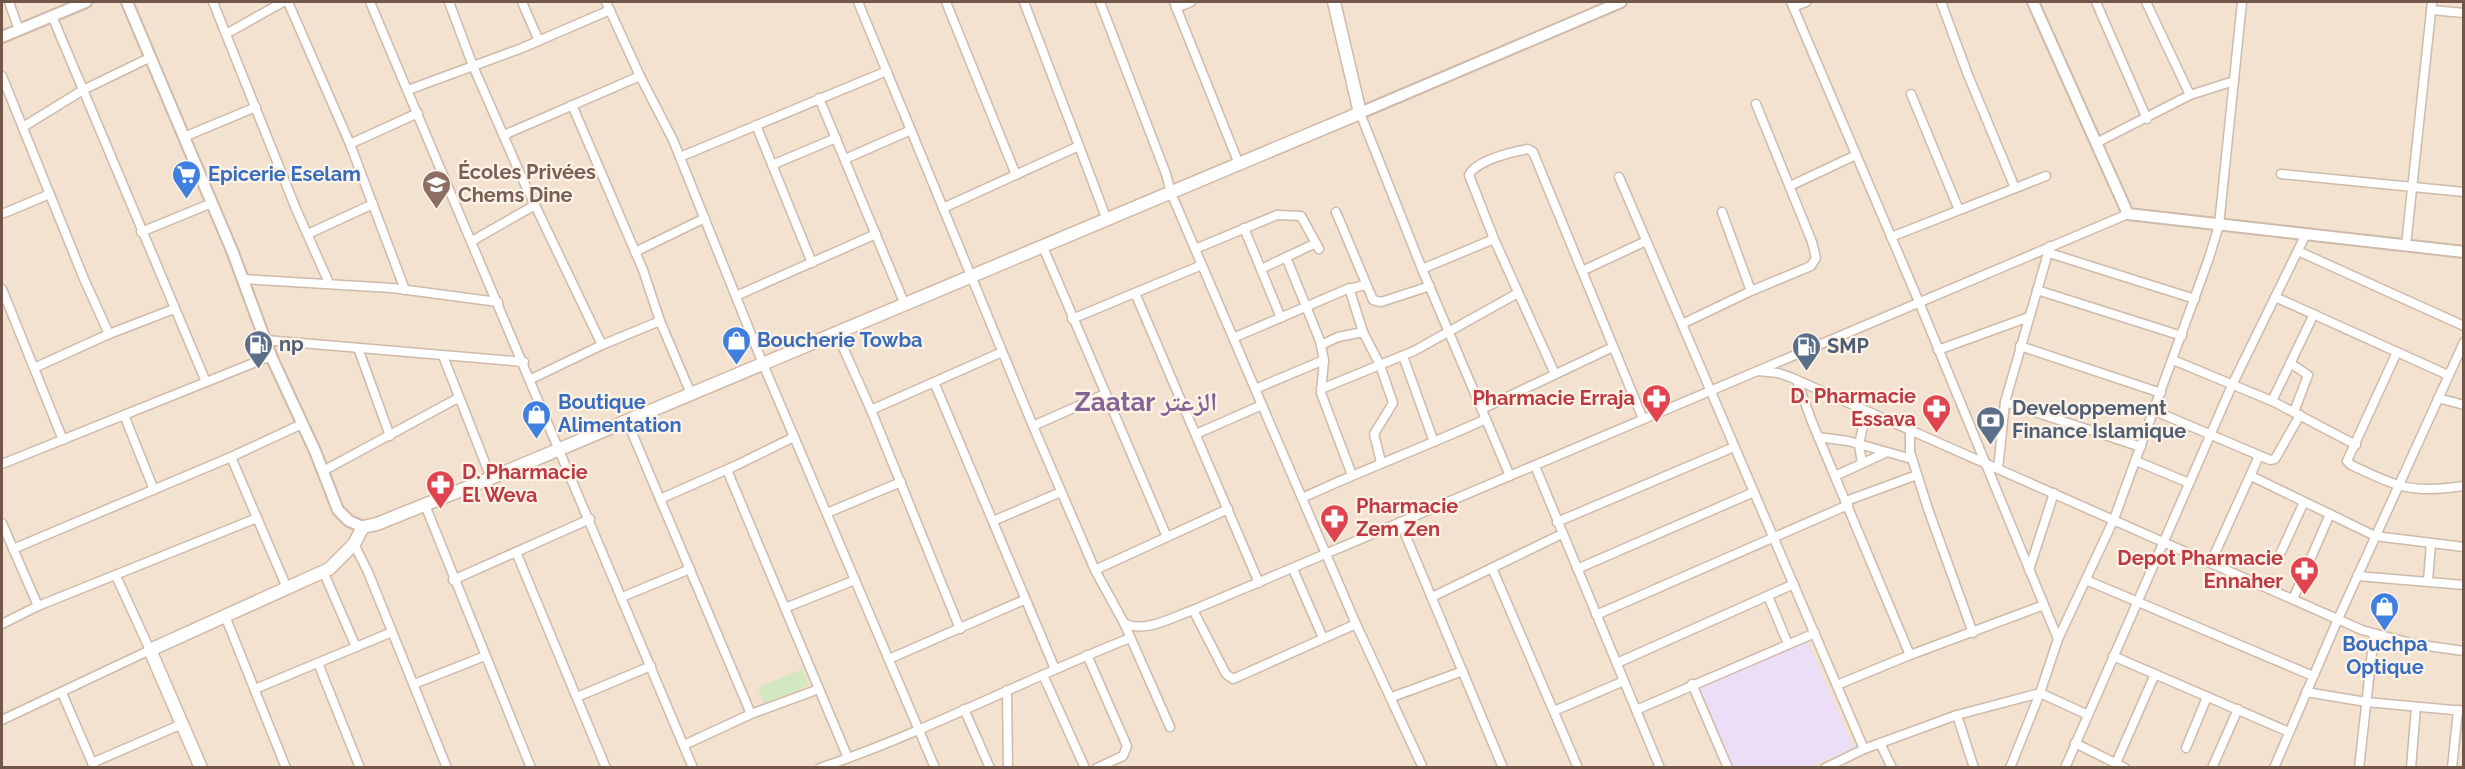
<svg xmlns="http://www.w3.org/2000/svg" width="2465" height="769" viewBox="0 0 2465 769" font-family="Raleway,'Noto Naskh Arabic',sans-serif">
  <style>
    .residential { fill: #f3e2cf }
    .education { fill: #eddef7 }
    .green { fill: #d2e8c0 }
    .lines { fill: none; stroke-linecap: round; stroke-linejoin: round }
    .minor-casing { stroke: #cebaab; stroke-width: 11 }
    .tertiary-casing { stroke: #cebaab; stroke-width: 14 }
    .secondary-casing { stroke: #d1b9a8; stroke-width: 15 }
    .minor { stroke: #fff; stroke-width: 8 }
    .tertiary { stroke: #fff; stroke-width: 10 }
    .secondary { stroke: #fff; stroke-width: 12 }
    .labels { text-anchor: middle; dominant-baseline: central; stroke-width: 4.5; stroke-linejoin: round; paint-order: stroke }
    .education-label { font-size: 20px; font-weight: bold; fill: #785e54; stroke: #fff4e7; text-anchor: start }
    .shop-label { font-size: 20px; font-weight: bold; fill: #366cbe; stroke: #fff4e7; text-anchor: start }
    .service-label { font-size: 20px; font-weight: bold; fill: #4e5e75; stroke: #fff4e7; text-anchor: start }
    .health-label { font-size: 20px; font-weight: bold; fill: #be3a42; stroke: #fff4e7; text-anchor: end }
    .district-label { font-size: 26px; font-weight: bold; fill: #836495; stroke: #fff4e7 }
  </style>
  <rect width="100%" height="100%" fill="#fbf0e1"/>
  <rect class="residential" x="2" y="2" width="2461" height="765"/>
  <path class="education" d="M1807 640 1854 748 1809 767H1733L1699 687Z"/>
  <path class="green" d="M802 669 809 685 765 704 758 688Z"/>
  <g class="lines">
    <defs>
      <g id="minor">
        <path d="M9 2 19 30"/>
        <path d="M213 2 296 209 329 283"/>
        <path d="M288 2 350 144 405 290"/>
        <path d="M370 2 693 768"/>
        <path d="M449 2 473 66 522 178 602 345"/>
        <path d="M522 2 539 41"/>
        <path d="M606 2 640 76 673 140 763 364 935 768"/>
        <path d="M858 2 1033 426 1095 570 1124 623 1170 727"/>
        <path d="M946 2 1016 175"/>
        <path d="M1100 2 1166 174 1171 193 1356 624 1423 768"/>
        <path d="M1174 2 1239 164"/>
        <path d="M1791 2 1919 302 2058 639 2114 519 2209 258 2219 225 2242 2"/>
        <path d="M1941 2 1968 75 2015 188"/>
        <path d="M2096 2 2147 119"/>
        <path d="M2146 2 2190 95 2234 81"/>
        <path d="M1793 7 1806 2"/>
        <path d="M1176 8 1191 2"/>
        <path d="M2431 10 2464 13"/>
        <path d="M52 16 206 382"/>
        <path d="M226 34 283 2"/>
        <path d="M2 76 84 279 109 334"/>
        <path d="M408 90 522 48 610 10"/>
        <path d="M1911 94 1959 210"/>
        <path d="M819 98 905 305"/>
        <path d="M572 105 643 270 660 321 691 394"/>
        <path d="M1360 113 1422 269 1510 476"/>
        <path d="M756 125 812 263"/>
        <path d="M23 127 83 90 151 57"/>
        <path d="M504 135 640 76"/>
        <path d="M184 137 256 107"/>
        <path d="M2096 143 2190 95"/>
        <path d="M350 144 418 113"/>
        <path d="M1079 146 1107 220"/>
        <path d="M680 157 887 71"/>
        <path d="M845 159 911 130"/>
        <path d="M772 165 836 138"/>
        <path d="M2281 174 2464 192"/>
        <path d="M1619 177 1864 749 1825 768"/>
        <path d="M1790 186 1856 155"/>
        <path d="M943 208 1079 146 1024 2"/>
        <path d="M1336 212 1373 300 1381 302 1430 286"/>
        <path d="M1722 212 1751 291"/>
        <path d="M2 214 50 194"/>
        <path d="M1244 228 1281 318"/>
        <path d="M141 232 212 203"/>
        <path d="M308 234 373 204"/>
        <path d="M1891 237 2046 176"/>
        <path d="M472 241 535 205"/>
        <path d="M2406 245 2432 2"/>
        <path d="M1043 247 1167 537"/>
        <path d="M1195 249 1277 215 1301 216 1319 249"/>
        <path d="M2298 251 2464 326"/>
        <path d="M635 252 705 218"/>
        <path d="M2049 253 2195 299"/>
        <path d="M1286 257 1320 341 1324 360 1321 393 1352 475"/>
        <path d="M1261 269 1316 243"/>
        <path d="M1422 269 1494 239"/>
        <path d="M1582 271 1646 241"/>
        <path d="M243 279 392 288 498 302"/>
        <path d="M1349 288 1363 332"/>
        <path d="M2 289 63 440"/>
        <path d="M2037 290 2182 336"/>
        <path d="M1135 293 1259 583"/>
        <path d="M736 296 876 234"/>
        <path d="M2275 297 2448 375"/>
        <path d="M1072 319 1202 265"/>
        <path d="M1682 324 1751 291 1811 266 1816 258 1812 242 1756 104"/>
        <path d="M837 334 871 410 960 629"/>
        <path d="M1233 338 1345 290 1365 285"/>
        <path d="M266 340 524 362"/>
        <path d="M1321 345 1338 337 1363 332 1380 365 1393 403 1374 434 1381 462"/>
        <path d="M2020 346 2161 393"/>
        <path d="M358 348 390 436"/>
        <path d="M1938 350 2029 317"/>
        <path d="M2397 352 2347 461 2351 465C2399 487 2410 494 2464 486"/>
        <path d="M443 356 491 478"/>
        <path d="M1403 356 1434 442"/>
        <path d="M2173 360 2272 401 2356 445"/>
        <path d="M2290 363 2308 375 2294 412"/>
        <path d="M34 368 109 334 174 309"/>
        <path d="M1758 371 1778 373 1790 377 2362 630 2414 644 2464 651"/>
        <path d="M1555 374 1494 239 1469 175C1477 160 1512 152 1528 149L1533 152 1643 419"/>
        <path d="M531 379 602 345 660 321"/>
        <path d="M1797 381 1812 422 1910 655"/>
        <path d="M934 382 1055 669"/>
        <path d="M1255 389 1324 360"/>
        <path d="M1321 389 1414 351 1518 293"/>
        <path d="M2438 398 2464 405"/>
        <path d="M2272 401 2314 314"/>
        <path d="M2005 402 2141 447"/>
        <path d="M1482 409 1613 347"/>
        <path d="M871 410 1002 352"/>
        <path d="M2155 411 2270 460 2275 459 2300 415"/>
        <path d="M124 415 154 490"/>
        <path d="M627 421 751 714"/>
        <path d="M1033 426 1105 394"/>
        <path d="M1910 430V452L1928 509 1973 633"/>
        <path d="M1196 434 1262 405"/>
        <path d="M1818 437 1848 441 1912 459"/>
        <path d="M231 457 287 588"/>
        <path d="M2136 461 2189 483"/>
        <path d="M1862 463 1859 445 1866 411"/>
        <path d="M2 464 271 356"/>
        <path d="M1535 466 1660 768"/>
        <path d="M1998 469 2005 402 2050 246"/>
        <path d="M727 470 848 758"/>
        <path d="M323 471 458 398"/>
        <path d="M1835 476 1885 453"/>
        <path d="M2251 476 2375 536 2464 547"/>
        <path d="M1302 498C1362 470 1425 447 1486 419"/>
        <path d="M660 499 737 465 794 437"/>
        <path d="M1846 501 1917 475"/>
        <path d="M425 505 531 768"/>
        <path d="M827 513 901 482"/>
        <path d="M993 521 1061 492"/>
        <path d="M1400 522 1503 768"/>
        <path d="M1557 522 1734 447"/>
        <path d="M2 523 38 606"/>
        <path d="M354 544 368 572 447 768"/>
        <path d="M13 549 231 457 302 424"/>
        <path d="M516 552 606 768"/>
        <path d="M2281 552 2304 502"/>
        <path d="M2211 562 2259 456"/>
        <path d="M1492 568 1578 768"/>
        <path d="M1293 569 1323 638"/>
        <path d="M1577 569 1754 492"/>
        <path d="M1095 570 1228 509"/>
        <path d="M2029 570 2054 493"/>
        <path d="M323 571 356 647"/>
        <path d="M2357 576 2464 585"/>
        <path d="M453 580 590 519"/>
        <path d="M2086 580 2313 676"/>
        <path d="M2428 581 2431 543"/>
        <path d="M1768 596 1788 644"/>
        <path d="M622 597 690 569"/>
        <path d="M1432 597 1562 534"/>
        <path d="M2293 599 2330 514"/>
        <path d="M785 608 855 580"/>
        <path d="M1193 610 1226 674 1233 679 1356 624"/>
        <path d="M1596 615 1848 505"/>
        <path d="M225 616 286 768"/>
        <path d="M1124 623C1144 634 1173 617 1193 610L2128 214"/>
        <path d="M2 624 38 606 257 518"/>
        <path d="M1087 655 1127 746 1123 756 1097 768"/>
        <path d="M2113 656 2289 732"/>
        <path d="M889 659 1024 600"/>
        <path d="M318 663 360 768"/>
        <path d="M1617 663 1794 584"/>
        <path d="M1043 675 1085 768"/>
        <path d="M414 684 485 656"/>
        <path d="M1692 684 1728 768"/>
        <path d="M1837 685 1910 655 2044 605"/>
        <path d="M255 689 392 632"/>
        <path d="M1007 690 1008 768"/>
        <path d="M2306 692 2366 702 2464 711"/>
        <path d="M62 693 94 767"/>
        <path d="M577 697 651 666"/>
        <path d="M1392 697 1463 671"/>
        <path d="M964 709 990 768"/>
        <path d="M1636 710 1815 633"/>
        <path d="M1554 711 1624 681"/>
        <path d="M1957 715 1974 768"/>
        <path d="M2 720 150 650 116 576"/>
        <path d="M1880 743 1892 768"/>
        <path d="M2075 743 2125 768"/>
        <path d="M684 745 751 714 819 689"/>
        <path d="M2186 748 2207 697"/>
        <path d="M1864 749 1957 715 2040 693 2058 639"/>
        <path d="M92 763 182 724"/>
        <path d="M2116 763 2155 674"/>
        <path d="M820 768C926 732 1026 679 1130 638"/>
        <path d="M2010 768 2040 693 2086 714"/>
        <path d="M2065 768 2233 383 2306 234"/>
        <path d="M2212 768 2238 709"/>
        <path d="M2274 768 2338 619 2464 342"/>
        <path d="M2359 768 2374 634"/>
        <path d="M2411 768 2416 707"/>
        <path d="M2452 768 2458 710"/>
      </g>
      <g id="tertiary">
        <path d="M127 2 233 253 271 356 315 451 338 510 349 521 363 527"/>
        <path d="M2033 2 2128 214 2464 252"/>
        <path d="M2 37 86 2"/>
        <path d="M1360 113 1621 2"/>
      </g>
      <path id="secondary" d="M201 768 150 650 329 569 354 544 363 527 377 524 491 478 1360 113 1334 2"/>
    </defs>
    <use href="#minor" class="minor-casing"/>
    <use href="#tertiary" class="tertiary-casing"/>
    <use href="#secondary" class="secondary-casing"/>
    <use href="#minor" class="minor"/>
    <use href="#tertiary" class="tertiary"/>
    <use href="#secondary" class="secondary"/>
  </g>
  <defs>
    <symbol id="supermarket-pin" viewBox="-11 -11 22 30"><path d="M0 17L-7.5 6A9.5 9.5 0 1 1 7.5 6Z" fill="#3f7fe0" stroke="#fff4e7"/><path d="M-6-5.5h2.5l.6 2H6L4.5 2H-2.5L-4.4-4H-6ZM-1.5 3.2a1.3 1.3 0 1 0 .1 0ZM3 3.2a1.3 1.3 0 1 0 .1 0Z" fill="#fff"/></symbol>
    <symbol id="school-pin" viewBox="-11 -11 22 30"><path d="M0 17L-7.5 6A9.5 9.5 0 1 1 7.5 6Z" fill="#8d6e63" stroke="#fff4e7"/><path d="M0-5L7-2L0 1L-7-2ZM-4 1L0 2.5L4 1V4Q0 6-4 4Z" fill="#fff"/></symbol>
    <symbol id="shop-pin" viewBox="-11 -11 22 30"><path d="M0 17L-7.5 6A9.5 9.5 0 1 1 7.5 6Z" fill="#3f7fe0" stroke="#fff4e7"/><path d="M-5-2.5h2.3a2.7 3.5 0 0 1 5.4 0H5L5.5 6h-11ZM-1.5-2.5h3a1.5 2.3 0 0 0-3 0Z" fill="#fff"/></symbol>
    <symbol id="fuel-pin" viewBox="-11 -11 22 30"><path d="M0 17L-7.5 6A9.5 9.5 0 1 1 7.5 6Z" fill="#5c6f8a" stroke="#fff4e7"/><path d="M-5.5-6h7V0h2V4h1.3V-2.5L3-4.5l.8-.8L6-3V5H2.5V1h-1V6h-7ZM-4.2-4.7v3.2H.2V-4.7Z" fill="#fff"/></symbol>
    <symbol id="pharmacy-pin" viewBox="-11 -11 22 30"><path d="M0 17L-7.5 6A9.5 9.5 0 1 1 7.5 6Z" fill="#e0444e" stroke="#fff4e7"/><path d="M-2-6h4v4h4v4h-4v4h-4v-4h-4v-4h4Z" fill="#fff"/></symbol>
    <symbol id="bank-pin" viewBox="-11 -11 22 30"><path d="M0 17L-7.5 6A9.5 9.5 0 1 1 7.5 6Z" fill="#5c6f8a" stroke="#fff4e7"/><path d="M-6-4H6V4H-6ZM0-2.3a2.3 2.3 0 1 0 0 4.6a2.3 2.3 0 1 0 0-4.6Z" fill="#fff"/></symbol>
  </defs>
  <g fill-rule="evenodd">
    <use href="#supermarket-pin" x="170" y="158" width="33" height="45"/>
    <use href="#school-pin" x="420" y="168" width="33" height="45"/>
    <use href="#shop-pin" x="720" y="324" width="33" height="45"/>
    <use href="#fuel-pin" x="242" y="328" width="33" height="45"/>
    <use href="#fuel-pin" x="1790" y="330" width="33" height="45"/>
    <use href="#pharmacy-pin" x="1640" y="382" width="33" height="45"/>
    <use href="#pharmacy-pin" x="1920" y="392" width="33" height="45"/>
    <use href="#shop-pin" x="520" y="398" width="33" height="45"/>
    <use href="#bank-pin" x="1974" y="404" width="33" height="45"/>
    <use href="#pharmacy-pin" x="424" y="468" width="33" height="45"/>
    <use href="#pharmacy-pin" x="1318" y="502" width="33" height="45"/>
    <use href="#pharmacy-pin" x="2288" y="554" width="33" height="45"/>
    <use href="#shop-pin" x="2368" y="590" width="33" height="45"/>
  </g>
  <g class="labels">
    <g class="education-label">
      <text x="458" y="172">Écoles Privées<tspan x="458" dy="23">Chems Dine</tspan></text>
    </g>
    <g class="shop-label">
      <text x="208" y="174">Epicerie Eselam</text>
      <text x="757" y="340">Boucherie Towba</text>
      <text x="558" y="402">Boutique<tspan x="558" dy="23">Alimentation</tspan></text>
      <text x="2385" y="644" text-anchor="middle">Bouchpa<tspan x="2385" dy="23">Optique</tspan></text>
    </g>
    <g class="service-label">
      <text x="279" y="344">np</text>
      <text x="1827" y="346">SMP</text>
      <text x="2012" y="408">Developpement<tspan x="2012" dy="23">Finance Islamique</tspan></text>
    </g>
    <g class="health-label">
      <text x="1916" y="396">D. Pharmacie<tspan x="1916" dy="23">Essava</tspan></text>
      <text x="1635" y="398">Pharmacie Erraja</text>
      <text x="462" y="472" text-anchor="start">D. Pharmacie<tspan x="462" dy="23">El Weva</tspan></text>
      <text x="1356" y="506" text-anchor="start">Pharmacie<tspan x="1356" dy="23">Zem Zen</tspan></text>
      <text x="2283" y="558">Depot Pharmacie<tspan x="2283" dy="23">Ennaher</tspan></text>
    </g>
    <g class="district-label">
      <text x="1146" y="402">Zaatar الزعتر</text>
    </g>
  </g>
  <rect width="2465" height="769" fill="none" stroke="#725649" stroke-width="6"/>
</svg>
